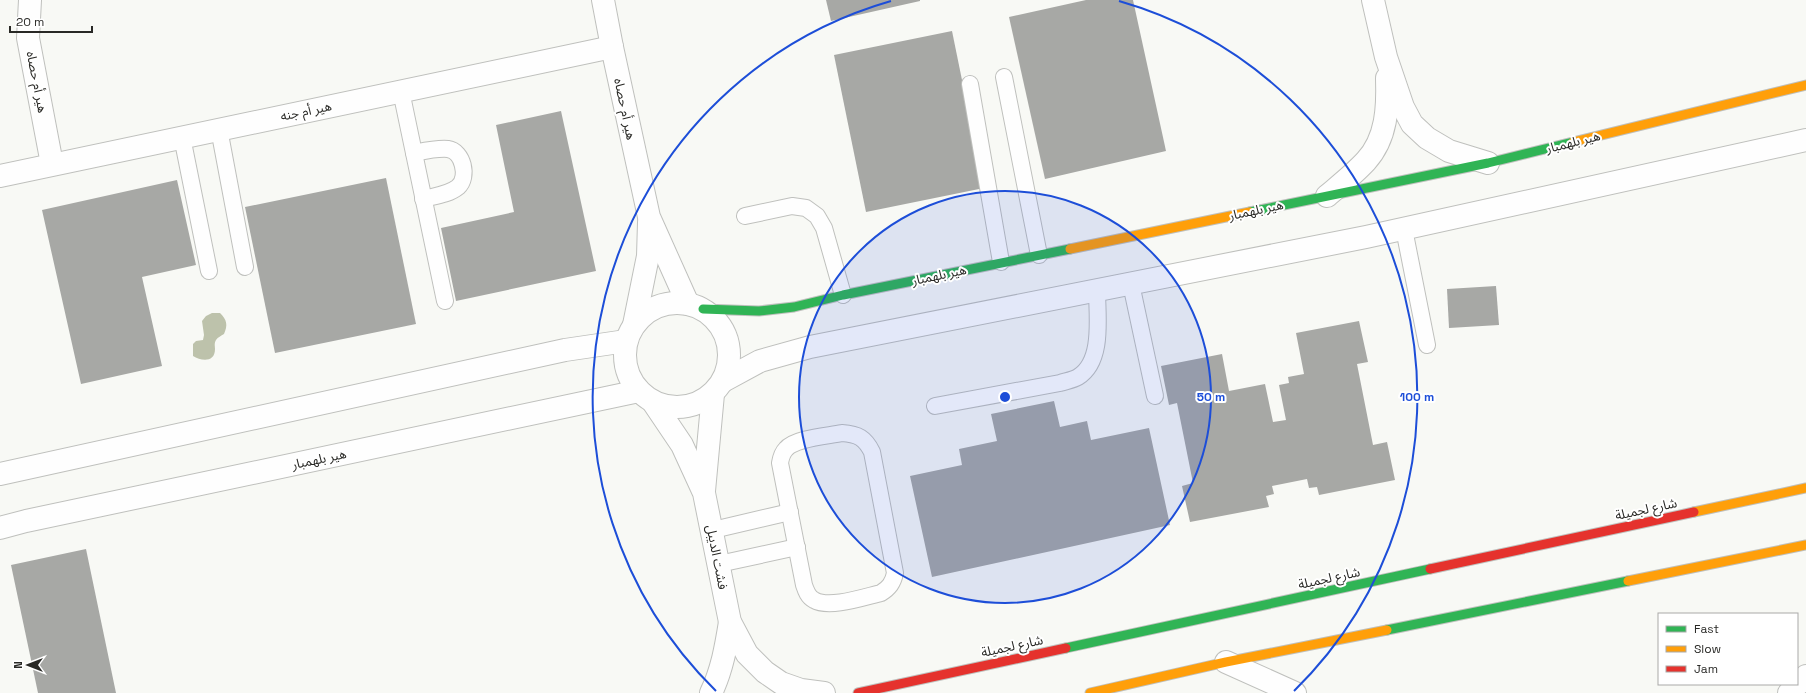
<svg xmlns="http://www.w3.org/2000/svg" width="1806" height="693" viewBox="0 0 1806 693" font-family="'Space Grotesk','Noto Sans Arabic',sans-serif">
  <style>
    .water { fill: #bdc2ab }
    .building { fill: #a7a8a5 }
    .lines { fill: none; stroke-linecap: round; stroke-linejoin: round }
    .lane-casing { stroke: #bfc0bd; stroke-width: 18 }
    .street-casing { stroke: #bfc0bd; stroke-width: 24 }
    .fast-casing { stroke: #bfc0bd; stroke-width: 11 }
    .slow-casing { stroke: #bfc0bd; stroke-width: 11 }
    .jam-casing { stroke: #bfc0bd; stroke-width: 11 }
    .lane { stroke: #fefefe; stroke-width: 16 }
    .street { stroke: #fefefe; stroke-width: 22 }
    .fast { stroke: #30b455; stroke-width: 9 }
    .slow { stroke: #ff9f0a; stroke-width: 9 }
    .jam { stroke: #e5322d; stroke-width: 9 }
    .ring { fill: none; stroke: #1d4ed8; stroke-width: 2 }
    .labels { text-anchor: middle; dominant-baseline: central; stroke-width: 4; stroke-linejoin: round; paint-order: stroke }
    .street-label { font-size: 13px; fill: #292926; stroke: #fff }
    .centre { fill: #1d4ed8; stroke: #fff; stroke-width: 2 }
    .ring-label { font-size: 12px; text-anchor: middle; font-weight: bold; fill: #1d4ed8; stroke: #fff; stroke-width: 4; stroke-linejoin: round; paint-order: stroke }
  </style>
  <rect width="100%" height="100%" fill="#f8f9f5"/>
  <path class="water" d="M212 313H220C227 320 228 325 224 334 221 336 218 337 216 340 214 344 215 345 215 349 215 363 201 361 193 356V344L196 341 203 340 204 335 202 321 206 316Z"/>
  <g class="building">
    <path d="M826 0H920V1L831 21Z"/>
    <path d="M1086 0H1133L1166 151 1045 179 1009 17Z"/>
    <path d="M952 31 984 188 866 212 834 55Z"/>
    <path d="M561 111 596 271 456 301 441 228 514 212 496 125Z"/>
    <path d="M386 178 416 324 275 353 245 207Z"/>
    <path d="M177 180 196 265 142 277 162 366 81 384 42 210Z"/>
    <path d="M1496 286 1499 325 1449 328 1447 289Z"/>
    <path d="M1359 321 1368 362 1357 364 1373 445 1387 442 1395 480 1319 495 1317 487 1309 488 1307 479 1272 486 1274 494 1266 496 1269 507 1190 522 1182 486 1193 483 1177 403 1169 405 1161 366 1222 354 1229 391 1265 384 1273 422 1286 420 1279 385 1289 383 1288 377 1304 374 1296 333Z"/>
    <path d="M1054 401 1060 427 1087 421 1091 440 1149 428 1170 525 932 577 910 476 962 465 959 449 997 441 991 414Z"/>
    <path d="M86 549 116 693H38L11 565Z"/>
  </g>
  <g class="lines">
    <defs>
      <g id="lane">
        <path d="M1004 77 1039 255"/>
        <path d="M970 84 1001 262"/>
        <path d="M401 91 445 301"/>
        <path d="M219 129 245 267"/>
        <path d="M182 137 209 271"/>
        <path d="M414 153C424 151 437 148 448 149 463 151 469 177 458 187 448 195 434 196 423 199"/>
        <path d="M745 216 792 206 806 208 817 216 824 228 843 295"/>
        <path d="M1404 229 1427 345"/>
        <path d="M1131 284 1155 396"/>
        <path d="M935 406 1060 383C1066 381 1073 380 1078 377 1104 361 1097 316 1097 290"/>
        <path d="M842 433C858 434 865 438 872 452L895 573C893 583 889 588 881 593 864 597 829 609 814 600 808 597 806 591 804 585L780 463C781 457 782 453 786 449 795 438 828 436 842 433Z"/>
        <path d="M713 530 790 512"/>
        <path d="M719 564 797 547"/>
      </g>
      <g id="street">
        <path d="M30 0 28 38 52 164"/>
        <path d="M603 0 612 47 649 217 688 304"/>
        <path d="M1373 0 1386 57 1403 107 1412 124 1427 138 1449 151 1488 163"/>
        <path d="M0 176 612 47"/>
        <path d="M1327 196C1340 185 1354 174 1366 161 1387 138 1388 107 1387 78"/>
        <circle cx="677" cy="355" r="52"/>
        <path d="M634 325 648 256 649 222"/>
        <path d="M723 381 760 361 810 347 1366 237 1806 140"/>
        <path d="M653 402 682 445 704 493 730 622 747 654 765 672 781 683 801 690 824 693"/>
        <path d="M0 474 565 350 626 341"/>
        <path d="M704 491 713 394"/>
        <path d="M0 528 26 521 639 391"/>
        <path d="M1226 662 1295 693"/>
        <path d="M711 693C722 670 726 647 730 622"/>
        <path d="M1789 693 1806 676"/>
      </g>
      <g id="fast">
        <path d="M1250 212 1488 163 1573 142"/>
        <path d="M703 309 759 311 794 307 843 295 1070 249"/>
        <path d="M1387 630 1628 581"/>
        <path d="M1066 648 1430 569"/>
      </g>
      <g id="slow">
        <path d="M1573 142 1806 85"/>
        <path d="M1070 249 1250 212"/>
        <path d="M1694 512 1806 488"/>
        <path d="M1628 581 1806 545"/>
        <path d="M1090 693 1226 662 1387 630"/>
      </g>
      <g id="jam">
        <path d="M1430 569 1694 512"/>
        <path d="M858 693 1066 648"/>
      </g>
    </defs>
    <use href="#lane" class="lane-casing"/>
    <use href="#street" class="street-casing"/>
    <use href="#fast" class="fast-casing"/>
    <use href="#slow" class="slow-casing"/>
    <use href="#jam" class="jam-casing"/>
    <use href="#lane" class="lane"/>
    <use href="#street" class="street"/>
    <use href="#fast" class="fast"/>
    <use href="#slow" class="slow"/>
    <use href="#jam" class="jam"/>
  </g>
  <circle cx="1005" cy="397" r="206" fill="#1d4ed8" fill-opacity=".12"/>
  <g class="ring">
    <circle cx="1005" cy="397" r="206"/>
    <path d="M716 691A412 412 0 0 1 891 1M1119 1A412 412 0 0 1 1294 691"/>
  </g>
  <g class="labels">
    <g class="street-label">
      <text transform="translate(37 82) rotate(79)">هير أم حصاه</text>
      <text transform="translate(625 109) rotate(78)">هير أم حصاه</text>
      <text transform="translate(306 111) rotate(-12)">هير أم جنه</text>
      <text transform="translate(1573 142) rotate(-14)">هير بلهمبار</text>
      <text transform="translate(1256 210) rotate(-12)">هير بلهمبار</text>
      <text transform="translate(939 275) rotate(-12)">هير بلهمبار</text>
      <text transform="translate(319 459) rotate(-12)">هير بلهمبار</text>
      <text transform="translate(1646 509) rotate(-12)">شارع لجميلة</text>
      <text transform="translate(717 557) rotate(79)">فشت الديبل</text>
      <text transform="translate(1329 578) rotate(-12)">شارع لجميلة</text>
      <text transform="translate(1012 646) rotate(-12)">شارع لجميلة</text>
    </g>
  </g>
  <circle cx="1005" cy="397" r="6" class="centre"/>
  <g class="ring-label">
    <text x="1211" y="401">50 m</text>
    <text x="1417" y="401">100 m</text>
  </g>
  <rect x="1658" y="613" width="140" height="72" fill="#ffffff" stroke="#a9a9a8"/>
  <rect x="1666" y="626" width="20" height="6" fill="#30b455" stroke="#a9a9a8"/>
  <text x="1694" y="633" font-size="12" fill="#292926">Fast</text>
  <rect x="1666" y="646" width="20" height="6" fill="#ff9f0a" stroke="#a9a9a8"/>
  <text x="1694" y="653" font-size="12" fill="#292926">Slow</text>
  <rect x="1666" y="666" width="20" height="6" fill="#e5322d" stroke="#a9a9a8"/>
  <text x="1694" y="673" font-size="12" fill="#292926">Jam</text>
  <g transform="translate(28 665) rotate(270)" stroke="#ffffff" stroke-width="3" paint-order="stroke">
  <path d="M0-3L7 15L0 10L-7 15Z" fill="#292926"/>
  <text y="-6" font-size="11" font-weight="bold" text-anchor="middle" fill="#292926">N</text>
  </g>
  <path d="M10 26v6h82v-6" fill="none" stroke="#292926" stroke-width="2"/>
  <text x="16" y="26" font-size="12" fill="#292926" stroke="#ffffff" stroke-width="3" paint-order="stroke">20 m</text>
</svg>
